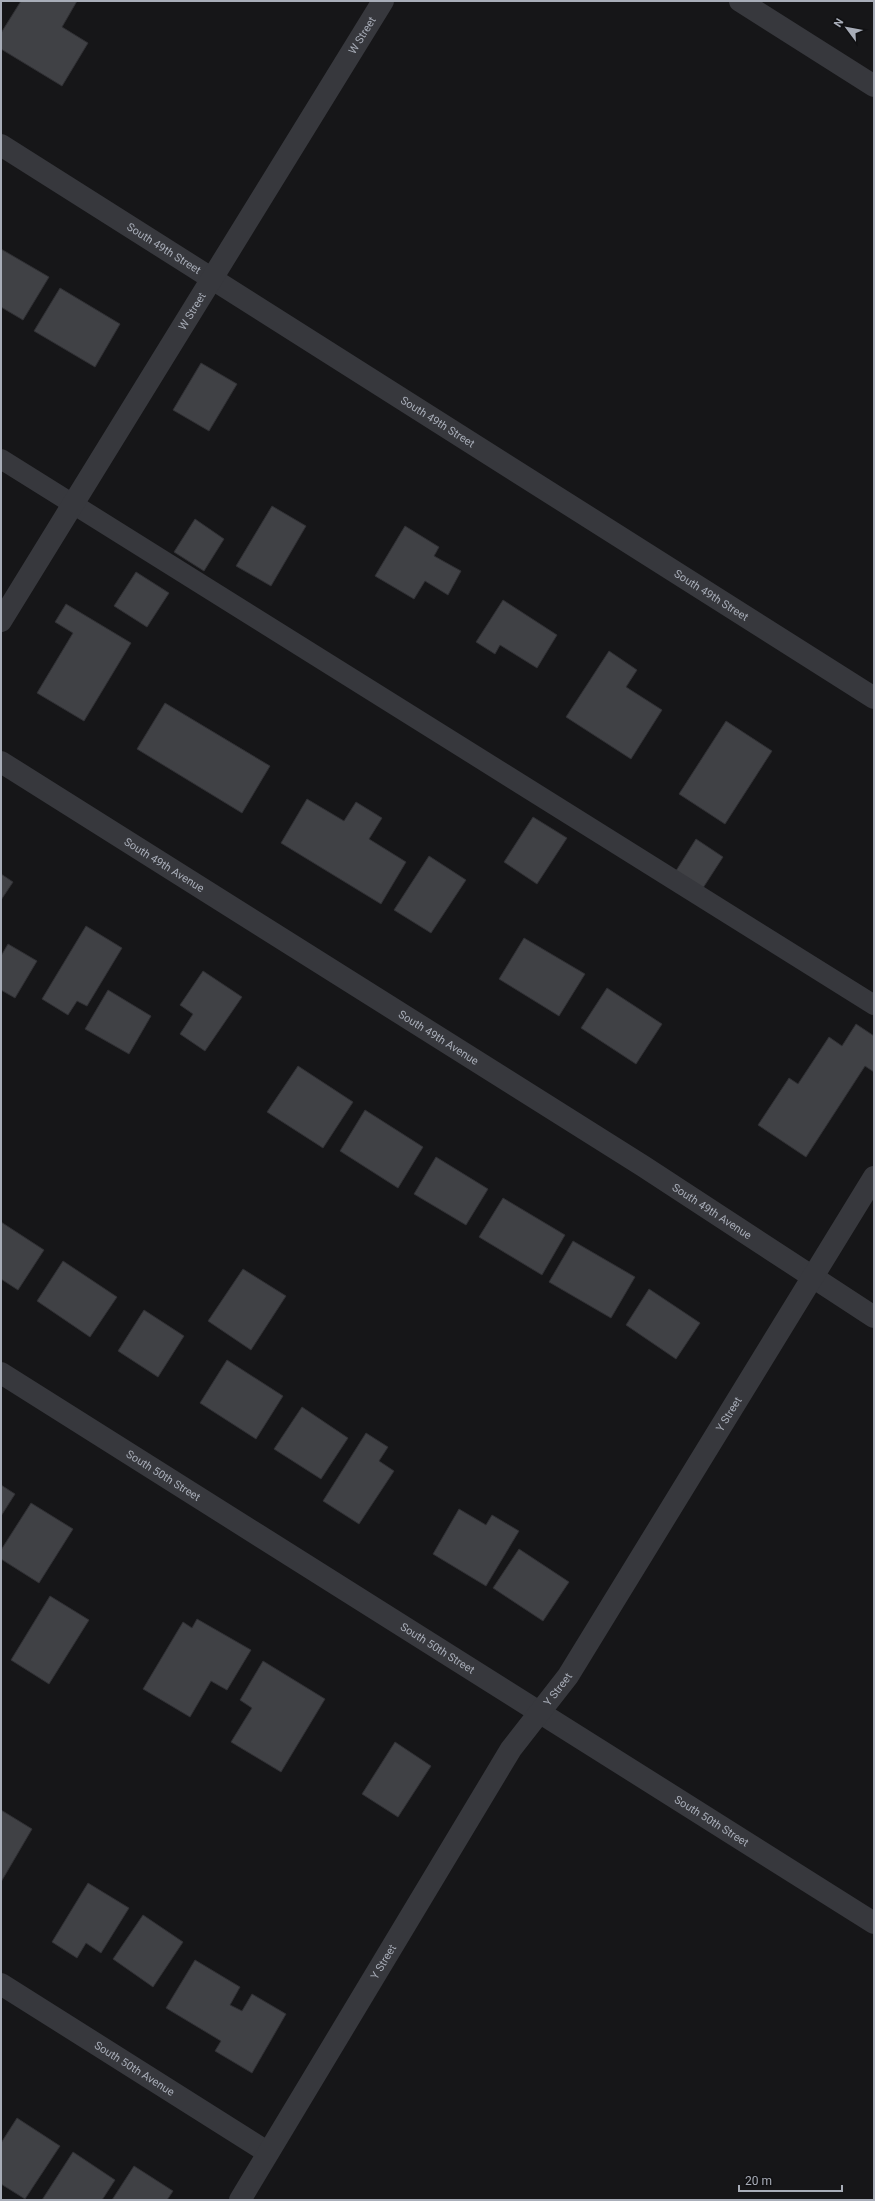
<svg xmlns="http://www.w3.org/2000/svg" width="875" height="2201" viewBox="0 0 875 2201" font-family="Roboto,sans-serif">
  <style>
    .building { fill: #404145; stroke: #303034 }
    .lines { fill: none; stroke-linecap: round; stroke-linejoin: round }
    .service { stroke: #37383d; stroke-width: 20 }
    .minor { stroke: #37383d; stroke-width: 22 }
    .labels { text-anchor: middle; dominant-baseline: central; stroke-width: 4; stroke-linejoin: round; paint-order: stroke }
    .street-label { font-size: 11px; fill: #a8adb8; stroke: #111113 }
  </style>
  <rect width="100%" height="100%" fill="#161618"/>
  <g class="building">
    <path d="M21 1H77L62 27 88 43 62 86 1 49V33Z"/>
    <path d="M1 249 49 277 23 320 1 307Z"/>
    <path d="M60 288 120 324 95 367 34 331Z"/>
    <path d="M201 363 237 384 209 431 173 410Z"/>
    <path d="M272 506 306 526 271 586 236 566Z"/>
    <path d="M195 519 224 539 204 571 174 552Z"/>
    <path d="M405 526 439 547 434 556 461 571 448 595 425 581 414 599 375 576Z"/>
    <path d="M136 572 169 593 147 627 114 606Z"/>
    <path d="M503 600 557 635 537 668 500 645 495 654 476 642Z"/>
    <path d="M66 604 131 643 84 721 37 693 73 633 55 622Z"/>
    <path d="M609 651 637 670 626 687 662 710 631 759 566 717Z"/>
    <path d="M165 703 270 766 242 813 137 749Z"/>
    <path d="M726 721 772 751 725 824 679 794Z"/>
    <path d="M307 799 344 821 356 802 382 818 369 839 406 862 381 904 281 843Z"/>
    <path d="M533 817 567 838 537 884 504 862Z"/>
    <path d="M696 839 723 857 701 891 674 874Z"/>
    <path d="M429 856 466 880 431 933 394 910Z"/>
    <path d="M1 874 13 882 1 900Z"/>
    <path d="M86 926 122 948 87 1006 77 1001 68 1015 42 999Z"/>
    <path d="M524 938 585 974 559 1016 499 979Z"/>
    <path d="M8 944 37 961 15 998 1 990V956Z"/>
    <path d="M203 971 242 997 205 1051 180 1034 193 1014 180 1005Z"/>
    <path d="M607 988 662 1024 636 1064 581 1028Z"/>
    <path d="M108 990 151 1016 129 1054 85 1029Z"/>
    <path d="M856 1024 874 1036V1072L865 1066 806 1157 758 1125 789 1078 798 1084 829 1037 842 1046Z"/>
    <path d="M298 1066 353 1102 323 1148 267 1112Z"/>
    <path d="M365 1110 423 1147 398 1188 340 1151Z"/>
    <path d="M436 1157 488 1189 466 1225 414 1194Z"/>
    <path d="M503 1198 565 1235 542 1275 479 1237Z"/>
    <path d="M1 1222 44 1250 18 1290 1 1279Z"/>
    <path d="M573 1241 635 1277 611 1318 549 1282Z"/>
    <path d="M63 1261 117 1297 90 1337 37 1301Z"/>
    <path d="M243 1269 286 1296 251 1350 208 1321Z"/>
    <path d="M649 1289 700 1323 676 1359 626 1325Z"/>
    <path d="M144 1310 184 1336 158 1377 118 1351Z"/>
    <path d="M227 1360 283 1396 256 1439 200 1403Z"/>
    <path d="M302 1407 348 1438 321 1479 274 1449Z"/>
    <path d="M366 1433 388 1447 379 1461 394 1471 359 1524 323 1501Z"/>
    <path d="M1 1485 15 1494 1 1516Z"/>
    <path d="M31 1503 73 1529 39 1583 1 1559V1550Z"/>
    <path d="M459 1509 486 1525 492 1515 519 1531 486 1586 433 1554Z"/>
    <path d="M519 1549 569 1582 543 1621 493 1588Z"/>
    <path d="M50 1596 89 1620 49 1684 11 1660Z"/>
    <path d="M197 1619 251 1650 227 1690 211 1681 190 1717 143 1689 183 1622 192 1628Z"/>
    <path d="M263 1661 325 1699 281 1772 231 1742 252 1708 240 1700Z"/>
    <path d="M395 1742 431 1766 398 1817 362 1794Z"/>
    <path d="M1 1810 32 1829 1 1882Z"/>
    <path d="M88 1883 129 1908 101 1953 86 1943 77 1958 52 1942Z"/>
    <path d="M143 1915 183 1942 153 1987 113 1959Z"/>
    <path d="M195 1960 240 1987 230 2005 242 2011 252 1994 286 2014 252 2073 215 2051 221 2041 166 2008Z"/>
    <path d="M17 2118 60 2146 25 2199 1 2184V2143Z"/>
    <path d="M73 2152 115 2180 102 2200H42Z"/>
    <path d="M134 2166 173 2191 167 2200H112Z"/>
  </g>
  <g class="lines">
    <path class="service" d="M1 459 874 1005"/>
    <g class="minor">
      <path d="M740 1 874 86"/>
      <path id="s1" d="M1 145 874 698"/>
      <path id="s2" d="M1 621 383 1"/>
      <path id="s3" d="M1 762 643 1166 874 1317"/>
      <path id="s4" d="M1 1373 874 1923"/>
      <path id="s5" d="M1 1984 267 2152"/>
      <path id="s6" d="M240 2200 511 1749 568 1676 874 1177"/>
    </g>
  </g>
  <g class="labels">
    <g class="street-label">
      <text stroke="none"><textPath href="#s2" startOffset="688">W Street</textPath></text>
      <text stroke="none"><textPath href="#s1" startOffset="193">South 49th Street</textPath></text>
      <text stroke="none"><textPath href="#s2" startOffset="364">W Street</textPath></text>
      <text stroke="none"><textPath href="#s1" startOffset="517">South 49th Street</textPath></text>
      <text stroke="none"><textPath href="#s1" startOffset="841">South 49th Street</textPath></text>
      <text stroke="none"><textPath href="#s3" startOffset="193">South 49th Avenue</textPath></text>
      <text stroke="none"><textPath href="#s3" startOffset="517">South 49th Avenue</textPath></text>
      <text stroke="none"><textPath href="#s3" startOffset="841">South 49th Avenue</textPath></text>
      <text stroke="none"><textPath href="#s6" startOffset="926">Y Street</textPath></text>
      <text stroke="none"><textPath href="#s4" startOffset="192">South 50th Street</textPath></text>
      <text stroke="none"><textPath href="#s4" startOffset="516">South 50th Street</textPath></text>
      <text stroke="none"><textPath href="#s6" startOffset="602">Y Street</textPath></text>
      <text stroke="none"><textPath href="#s4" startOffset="840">South 50th Street</textPath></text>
      <text stroke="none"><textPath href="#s6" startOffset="278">Y Street</textPath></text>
      <text stroke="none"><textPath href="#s5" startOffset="158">South 50th Avenue</textPath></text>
    </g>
  </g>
  <rect width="875" height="2201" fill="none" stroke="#a8adb8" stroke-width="4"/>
  <g transform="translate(847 28) rotate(302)" stroke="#111113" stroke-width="3" paint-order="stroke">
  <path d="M0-3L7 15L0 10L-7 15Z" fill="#a8adb8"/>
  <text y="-6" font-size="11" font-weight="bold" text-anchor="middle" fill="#a8adb8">N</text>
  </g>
  <path d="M739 2185v6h103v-6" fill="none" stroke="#a8adb8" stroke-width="2"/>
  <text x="745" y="2185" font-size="12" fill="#a8adb8" stroke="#111113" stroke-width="3" paint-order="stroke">20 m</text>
</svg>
